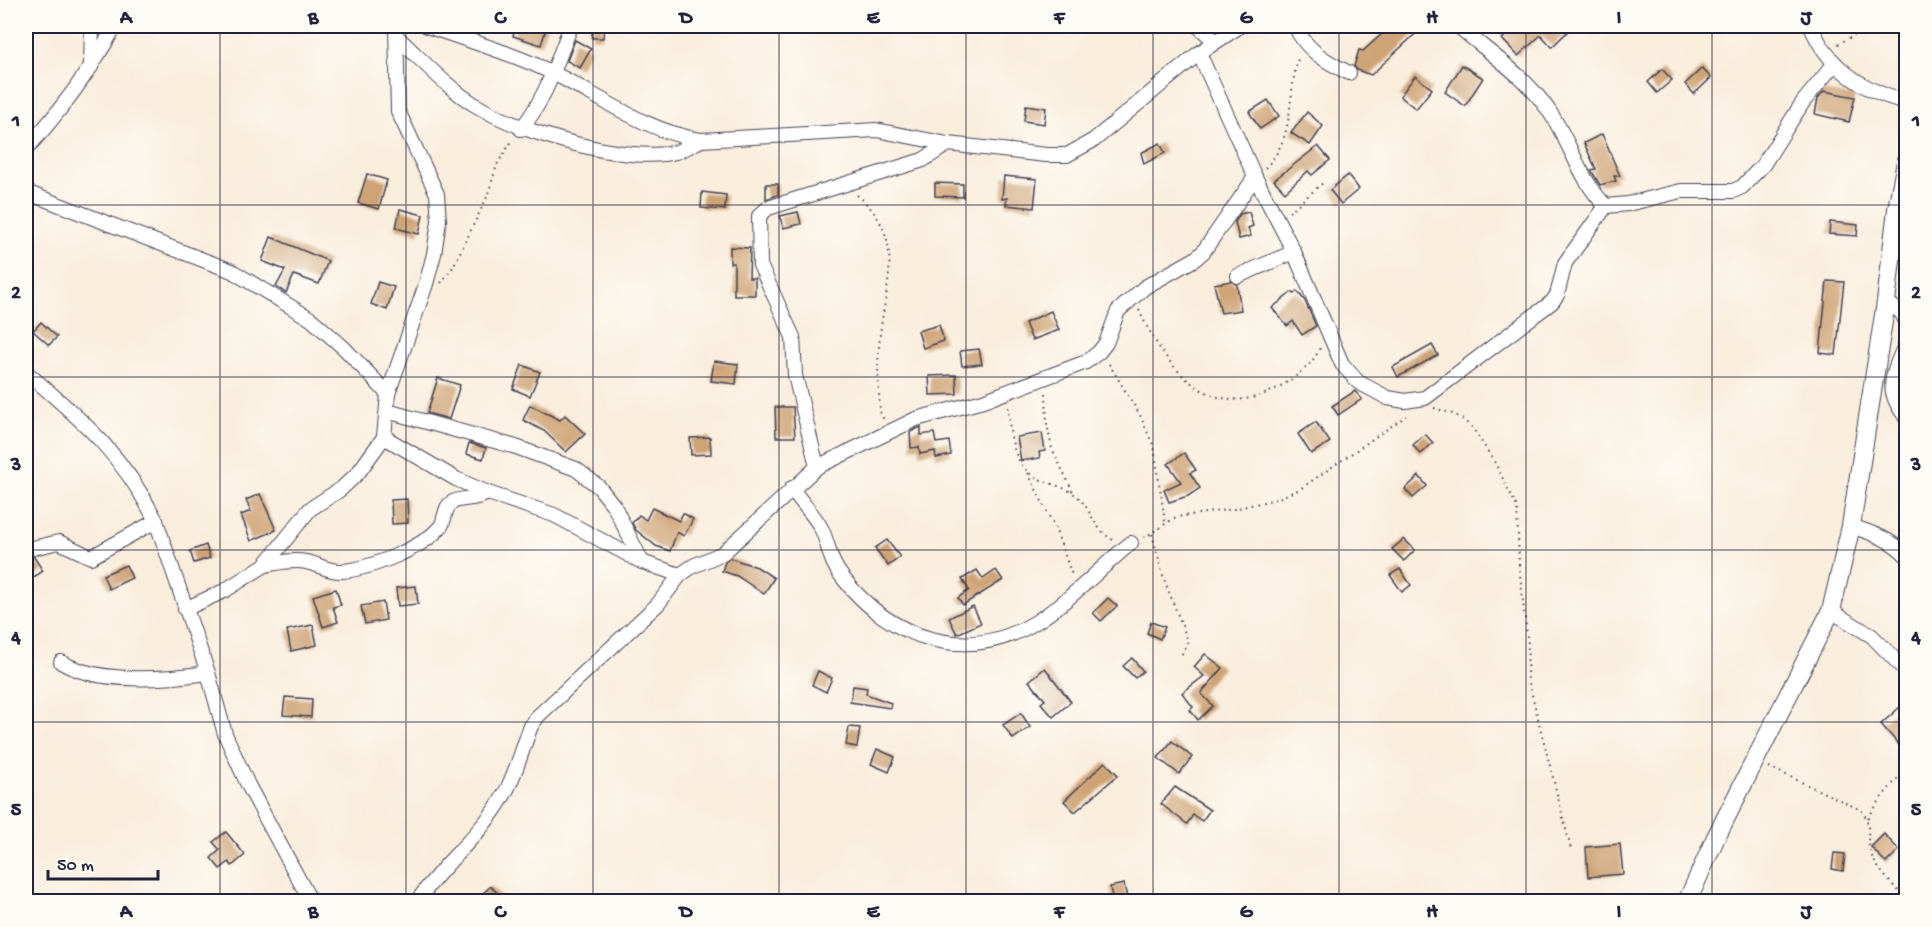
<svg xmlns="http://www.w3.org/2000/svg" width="1932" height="927" viewBox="0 0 1932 927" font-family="'Gochi Hand',sans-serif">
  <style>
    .building { fill: #cea374 }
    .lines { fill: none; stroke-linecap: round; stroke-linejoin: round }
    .street-casing { stroke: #424053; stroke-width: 16 }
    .secondary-casing { stroke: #424053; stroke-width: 20 }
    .path { stroke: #424053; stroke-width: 2; stroke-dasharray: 1.5 4.5; stroke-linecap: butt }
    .street { stroke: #fff; stroke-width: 14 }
    .secondary { stroke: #fff; stroke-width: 18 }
    .grid { fill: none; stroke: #22223b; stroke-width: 1.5; stroke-opacity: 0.55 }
    .neatline { fill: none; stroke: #22223b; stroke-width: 2 }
    .grid-label { font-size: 20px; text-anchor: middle; font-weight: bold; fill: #22223b }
  </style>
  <rect width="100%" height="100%" fill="#fdfcf7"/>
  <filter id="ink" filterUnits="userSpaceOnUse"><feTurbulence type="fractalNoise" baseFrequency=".0167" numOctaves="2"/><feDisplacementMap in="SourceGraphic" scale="12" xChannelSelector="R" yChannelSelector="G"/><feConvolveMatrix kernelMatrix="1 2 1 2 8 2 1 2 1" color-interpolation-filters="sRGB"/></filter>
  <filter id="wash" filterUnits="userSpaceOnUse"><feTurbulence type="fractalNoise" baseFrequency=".008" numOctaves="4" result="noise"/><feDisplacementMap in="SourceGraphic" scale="24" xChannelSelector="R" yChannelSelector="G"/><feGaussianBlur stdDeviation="1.35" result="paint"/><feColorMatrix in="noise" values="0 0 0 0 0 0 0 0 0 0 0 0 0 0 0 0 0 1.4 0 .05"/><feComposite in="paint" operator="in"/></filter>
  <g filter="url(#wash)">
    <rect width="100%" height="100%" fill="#f9eddc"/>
    <g id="blocks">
      <g class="building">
        <path d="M516 26H547L541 45 513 36Z"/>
        <path d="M592 26H604L603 38H592Z"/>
        <path d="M1391 26H1424L1371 75 1357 70 1354 66 1359 50 1363 51Z"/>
        <path d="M1490 26H1561L1567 32 1552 47 1541 35 1518 56 1502 39 1505 36Z"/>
        <path d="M575 40 591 49 580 68 567 61Z"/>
        <path d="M1462 65 1483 78 1465 106 1445 92Z"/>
        <path d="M1702 68 1711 78 1694 94 1685 84Z"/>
        <path d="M1662 69 1672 80 1657 93 1648 82Z"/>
        <path d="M1415 76 1432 89 1416 109 1400 96Z"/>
        <path d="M1824 91 1855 97 1849 122 1815 114 1818 98Z"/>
        <path d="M1268 100 1279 116 1260 129 1249 112Z"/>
        <path d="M1026 105 1046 108 1044 124 1024 121Z"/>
        <path d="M1307 112 1323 126 1310 145 1291 133Z"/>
        <path d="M1602 134 1620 176H1614L1616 181 1600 185 1591 170 1596 169 1584 143Z"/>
        <path d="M1160 143 1165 153 1144 164 1141 153Z"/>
        <path d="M1318 146 1330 160 1312 175 1308 171 1285 192 1274 180Z"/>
        <path d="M367 174 387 180 379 209 358 203Z"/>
        <path d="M1348 175 1359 189 1341 204 1330 190Z"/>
        <path d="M1004 176 1037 179 1034 208 1006 205 1007 198 1002 199Z"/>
        <path d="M935 183 963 184V197L935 196Z"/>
        <path d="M766 184H778V195L766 199Z"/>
        <path d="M702 192 726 195 725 210 701 208Z"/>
        <path d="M400 209 423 215 419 234 396 228Z"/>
        <path d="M798 212 801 224 783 228 780 216Z"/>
        <path d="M1249 212 1253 226 1248 228 1251 236 1239 239 1235 222 1240 214Z"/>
        <path d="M1830 222 1858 225 1857 236 1829 234Z"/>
        <path d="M271 237 328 261 319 284 294 275 286 293 276 287 285 270 262 261Z"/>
        <path d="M730 247 750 248 749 278H755V295H734V263H730Z"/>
        <path d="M1231 281 1237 285 1241 310 1221 313 1214 284Z"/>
        <path d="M1827 281 1844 282 1836 355 1820 353Z"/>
        <path d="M378 282 394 287 387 310 371 304Z"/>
        <path d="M1297 291 1305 301 1316 326 1302 335 1293 321 1287 326 1272 308 1292 292 1294 294Z"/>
        <path d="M1051 311 1059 330 1032 340 1025 323Z"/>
        <path d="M41 322 57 337 49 345 33 331Z"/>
        <path d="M939 325 944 341 923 348 918 331Z"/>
        <path d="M1432 345 1438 355 1398 377 1393 367Z"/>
        <path d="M979 349 982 364 962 366 960 351Z"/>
        <path d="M714 361 738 364 736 384 711 381Z"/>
        <path d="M522 365 540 372 530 396 513 389Z"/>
        <path d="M956 375 957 394 930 395 929 376Z"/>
        <path d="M438 378 460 385 449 419 427 413Z"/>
        <path d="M1355 391 1362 399 1338 415 1332 406Z"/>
        <path d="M530 405 560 420 565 415 585 434 566 452 544 431 523 420Z"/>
        <path d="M775 407H793L795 437H776Z"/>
        <path d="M1316 422 1330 442 1311 454 1298 434Z"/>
        <path d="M921 427V435L934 433 936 443 949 441 951 455 936 458 935 451 920 454 919 447 911 448 910 432Z"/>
        <path d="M1042 433 1045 451 1039 452 1040 458 1021 461 1017 437Z"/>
        <path d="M1425 434 1433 443 1420 454 1413 445Z"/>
        <path d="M710 437 711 454 691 455 690 438Z"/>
        <path d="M469 443 486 448 483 459 466 454Z"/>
        <path d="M1184 453 1196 470 1190 473 1200 488 1188 496 1169 502 1164 490 1181 482 1168 464Z"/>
        <path d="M1419 476 1427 486 1413 498 1405 489Z"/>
        <path d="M260 494 276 530 251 541 241 515 251 511 246 500Z"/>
        <path d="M407 499 408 523 392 524 391 500Z"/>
        <path d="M652 508 679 521 683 513 693 519 684 536 677 532 670 551 656 546 636 530 632 523 639 515 646 520Z"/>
        <path d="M1404 539 1415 550 1404 561 1392 549Z"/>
        <path d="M887 540 900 557 888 566 875 548Z"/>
        <path d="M206 545 210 558 194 563 190 551Z"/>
        <path d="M26 553 34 557 43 571 26 582Z"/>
        <path d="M730 558 757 567 774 578 764 594 737 576 722 571 725 562Z"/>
        <path d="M126 565 132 578 109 589 103 575Z"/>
        <path d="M1400 569 1411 585 1402 592 1390 575Z"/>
        <path d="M977 570 983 579 996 570 1003 580 963 605 958 598 969 590 962 579Z"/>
        <path d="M416 586 418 604 398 606 396 588Z"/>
        <path d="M336 589 341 605 333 607 338 622 323 627 313 596Z"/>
        <path d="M1108 598 1117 606 1101 621 1093 613Z"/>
        <path d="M383 602 386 620 365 624 361 606Z"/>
        <path d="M973 606 981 623 957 634 949 618Z"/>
        <path d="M1151 622 1165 627 1160 639 1147 633Z"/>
        <path d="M313 625 317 645 291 651 287 630Z"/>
        <path d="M1205 654 1223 668 1201 693 1213 706 1198 720 1190 710 1193 707 1182 693 1204 676 1194 667Z"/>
        <path d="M1132 658 1143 671 1135 678 1123 666Z"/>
        <path d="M1045 668 1071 702 1053 717 1041 703 1045 700 1029 681Z"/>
        <path d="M818 671 832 678 826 692 812 685Z"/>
        <path d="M853 686 867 688 866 694 891 703 890 708 850 702Z"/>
        <path d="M285 697 312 699 311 717 283 715Z"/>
        <path d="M1900 707 1906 714V753L1881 724Z"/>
        <path d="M1021 713 1030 727 1013 739 1003 725Z"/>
        <path d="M849 727 860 728 857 747 846 745Z"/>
        <path d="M1172 741 1192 757 1179 774 1158 758Z"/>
        <path d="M877 749 895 757 889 772 871 764Z"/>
        <path d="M1105 762 1118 775 1075 812 1064 801Z"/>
        <path d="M1175 787 1210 810 1202 821 1193 815 1187 824 1161 804Z"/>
        <path d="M226 832 245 855 232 866 229 862 220 869 211 858 220 850 213 842Z"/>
        <path d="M1884 834 1899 850 1886 863 1871 847Z"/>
        <path d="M1620 844 1623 874 1588 877 1586 847Z"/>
        <path d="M1834 853 1845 854 1843 871 1832 869Z"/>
        <path d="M1124 884 1128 902H1113L1110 887Z"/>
        <path d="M491 886 505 902H473Z"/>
      </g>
    </g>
  </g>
  <g filter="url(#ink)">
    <use href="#blocks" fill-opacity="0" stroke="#424053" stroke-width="1.5"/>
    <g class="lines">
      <defs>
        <g id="street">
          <path d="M427 26C469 41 515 54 555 74 602 98 648 132 701 140L876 130 948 144 1046 155H1067L1094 140 1199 53 1240 26"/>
          <path d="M1198 26 1215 41"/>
          <path d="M1295 26C1306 50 1325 61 1349 73"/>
          <path d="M1458 26C1490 54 1525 75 1549 111 1570 141 1580 181 1606 206L1628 204 1681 191H1733L1742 187 1763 165 1803 102 1835 63"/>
          <path d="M1811 26C1828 68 1864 91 1906 102"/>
          <path d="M397 37C423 61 447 88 477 106 521 133 626 164 676 152 685 149 693 144 701 140"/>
          <path d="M1199 53 1255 177 1294 252 1342 364 1358 382 1388 398 1405 401 1425 398 1552 302 1557 295 1565 263 1606 206"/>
          <path d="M91 67 92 26"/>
          <path d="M521 129C546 99 557 61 571 26"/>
          <path d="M26 149C61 111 90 71 115 26"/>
          <path d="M26 192 232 271 311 319 344 348 388 394"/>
          <path d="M1238 276 1294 252"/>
          <path d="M1886 302 1901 312 1906 321"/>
          <path d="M1906 343C1893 373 1883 389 1906 417"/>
          <path d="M26 372C82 420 122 453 156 521L208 673 225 734 248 785 311 902"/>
          <path d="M387 411 516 447 576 469 599 487 614 506 642 562"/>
          <path d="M384 437 456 479 488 493 554 515 642 562 680 575"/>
          <path d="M817 467 795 375 793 337 760 265 759 216 768 208 923 160 948 144"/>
          <path d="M792 488C800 502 814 514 821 528 830 546 828 560 843 578 890 639 967 665 1036 622 1072 599 1099 569 1131 543"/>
          <path d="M1851 526C1872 533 1891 539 1906 555"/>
          <path d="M33 548 59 542 91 557 156 521"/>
          <path d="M265 565C278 563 293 559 306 562 318 564 329 572 342 571 369 569 424 548 441 526 446 518 444 506 453 502 462 497 474 501 488 493"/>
          <path d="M185 609 224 591 265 565 310 509 341 489 358 473 384 437 388 394 426 284 434 254 439 221 437 194 398 111 396 26"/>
          <path d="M1831 611 1872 636 1906 671"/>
          <path d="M61 662C100 685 165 679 208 673"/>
          <path d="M417 902C442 863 482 835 504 795 516 774 522 749 531 726L538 716 658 604 680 575 693 566 723 553 817 467 916 419 983 401 1086 362 1099 352 1106 343 1118 311 1145 287 1195 259 1203 252 1255 177"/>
        </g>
        <path id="secondary" d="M1687 902 1716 837 1831 611 1851 526 1886 302 1897 209 1906 162"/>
      </defs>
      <use href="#street" class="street-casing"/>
      <use href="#secondary" class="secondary-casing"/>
      <g class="path">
        <path d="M1838 44 1872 26"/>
        <path d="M1265 168C1297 136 1286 95 1299 56"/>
        <path d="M857 195C911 240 882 290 879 347 877 368 879 391 880 412L884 420"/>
        <path d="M1289 212 1324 182"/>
        <path d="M441 283 453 267 487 197 497 165 513 139"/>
        <path d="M1139 310C1164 366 1211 425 1277 388 1295 378 1311 367 1320 348"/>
        <path d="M1109 364 1140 415 1154 447 1165 522"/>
        <path d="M1046 393 1047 424 1052 449 1073 492"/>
        <path d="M1008 407C1010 436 1012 470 1044 481 1055 485 1069 489 1078 497 1093 512 1092 527 1113 540"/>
        <path d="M1434 408 1456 415 1472 427 1494 461 1517 507 1519 565 1528 644 1527 675 1571 849"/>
        <path d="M1028 473 1055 528 1072 575"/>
        <path d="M1152 534 1164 579 1188 641 1180 658"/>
        <path d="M1144 538 1176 517 1234 509 1276 499 1300 489 1406 416"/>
        <path d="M1769 767 1861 810C1874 825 1864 838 1871 854 1878 872 1895 886 1906 900"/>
        <path d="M1868 818 1882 797 1906 768"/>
      </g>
      <use href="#street" class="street"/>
      <use href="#secondary" class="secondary"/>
    </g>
  </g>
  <path class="grid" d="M220 26V902M406 26V902M593 26V902M779 26V902M966 26V902M1153 26V902M1339 26V902M1526 26V902M1712 26V902M26 205H1906M26 377H1906M26 550H1906M26 722H1906"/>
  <rect width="1932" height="927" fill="none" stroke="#fdfcf7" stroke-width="66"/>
  <path d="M48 870v9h110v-9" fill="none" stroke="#22223b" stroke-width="3"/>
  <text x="57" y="870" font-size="18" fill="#22223b" stroke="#fdfcf7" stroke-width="4.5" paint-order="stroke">50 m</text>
  <rect x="33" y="33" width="1866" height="861" class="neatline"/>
  <g class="grid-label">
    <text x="126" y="23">A</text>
    <text x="313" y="23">B</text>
    <text x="500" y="23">C</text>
    <text x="686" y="23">D</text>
    <text x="873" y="23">E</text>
    <text x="1059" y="23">F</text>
    <text x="1246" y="23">G</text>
    <text x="1432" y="23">H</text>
    <text x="1619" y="23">I</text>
    <text x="1806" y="23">J</text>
    <text x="16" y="126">1</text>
    <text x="1916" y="126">1</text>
    <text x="16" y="298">2</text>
    <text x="1916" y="298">2</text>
    <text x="16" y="470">3</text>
    <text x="1916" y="470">3</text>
    <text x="16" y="643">4</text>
    <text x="1916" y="643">4</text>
    <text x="16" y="815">5</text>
    <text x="1916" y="815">5</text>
    <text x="126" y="917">A</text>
    <text x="313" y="917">B</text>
    <text x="500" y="917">C</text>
    <text x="686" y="917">D</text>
    <text x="873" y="917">E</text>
    <text x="1059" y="917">F</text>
    <text x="1246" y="917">G</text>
    <text x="1432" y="917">H</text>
    <text x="1619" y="917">I</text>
    <text x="1806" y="917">J</text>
  </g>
</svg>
